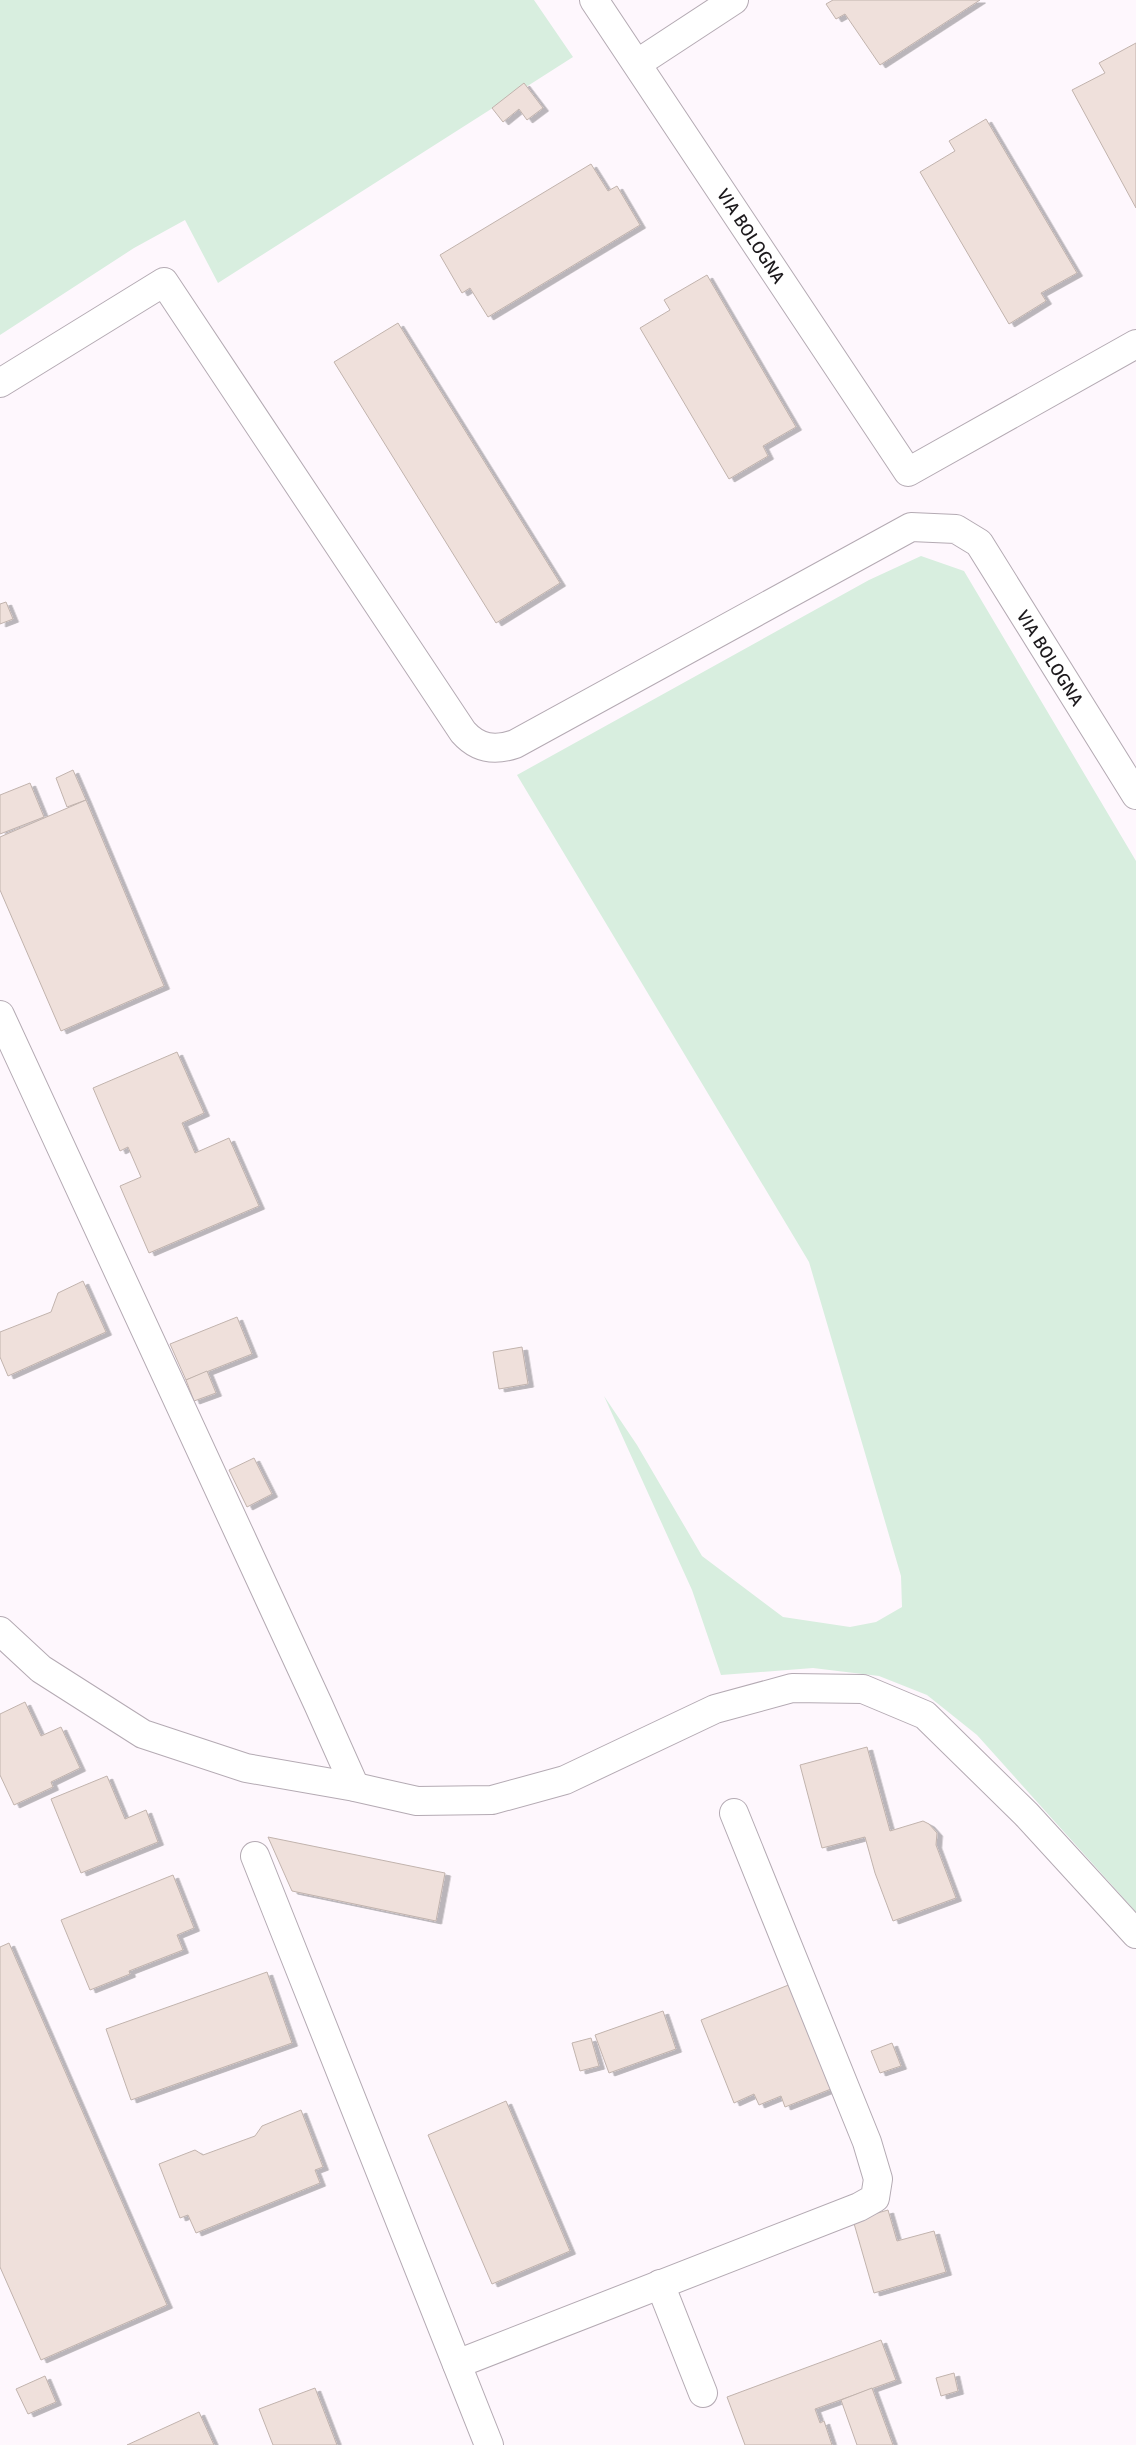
<svg xmlns="http://www.w3.org/2000/svg" width="1136" height="2445" viewBox="0 0 1136 2445" font-family="Signika,sans-serif">
  <style>
    .green { fill: #d8eedf }
    .building { fill: #efe0db; stroke: #c1b3ad; filter: url(#shadow) }
    .lines { fill: none; stroke-linecap: round; stroke-linejoin: round }
    .minor-casing { stroke: #b4aab3; stroke-width: 30 }
    .minor { stroke: #fff; stroke-width: 28 }
    .labels { text-anchor: middle; dominant-baseline: central; stroke-width: 5; stroke-linejoin: round; paint-order: stroke }
    .street-label { font-size: 18px; fill: #1c191c; stroke: #fff }
  </style>
  <defs>
    <filter id="shadow"><feDropShadow dx="5.5" dy="3" stdDeviation="0" flood-color="#0004"/></filter>
  </defs>
  <rect width="100%" height="100%" fill="#fef7fd"/>
  <g class="green">
    <path d="M0 0H534L573 57 218 283 185 220 134 248 0 335Z"/>
    <path d="M921 556 964 571 1136 861V1912L977 1735 927 1695 879 1676 813 1668 721 1675 692 1590 604 1396 637 1445 702 1556 783 1617 850 1627 876 1622 902 1607 901 1576 809 1262 517 775 869 580Z"/>
  </g>
  <g class="building">
    <path d="M833 0H980L880 65 845 14 836 19 826 4Z"/>
    <path d="M1136 43V208L1072 90 1105 73 1099 63Z"/>
    <path d="M524 83 543 108 527 120 519 109 503 122 492 108Z"/>
    <path d="M986 119 1077 273 1041 293 1046 301 1009 324 920 172 955 151 949 141Z"/>
    <path d="M591 164 608 191 617 186 640 225 488 317 470 288 462 293 440 255Z"/>
    <path d="M707 275 796 427 763 446 768 456 729 479 640 328 670 310 664 300Z"/>
    <path d="M398 323 560 583 496 623 334 362Z"/>
    <path d="M6 602 13 619 0 624V604Z"/>
    <path d="M73 770 86 800 67 807 56 778Z"/>
    <path d="M30 783 44 817 0 834V795Z"/>
    <path d="M86 800 164 986 61 1031 0 890V837Z"/>
    <path d="M177 1052 204 1113 182 1123 195 1153 229 1138 259 1206 149 1253 120 1186 141 1177 128 1147 120 1151 93 1088Z"/>
    <path d="M83 1281 106 1332 8 1376 0 1357V1332L51 1312 58 1293Z"/>
    <path d="M237 1317 252 1354 186 1380 170 1344Z"/>
    <path d="M522 1347 528 1384 499 1389 493 1352Z"/>
    <path d="M207 1371 216 1393 194 1401 186 1380Z"/>
    <path d="M254 1458 272 1494 247 1507 229 1470Z"/>
    <path d="M25 1702 41 1736 61 1727 80 1768 51 1782 53 1787 14 1805 0 1775V1714Z"/>
    <path d="M867 1747 890 1831 923 1821 929 1824 937 1833 936 1845 956 1898 893 1921 875 1873 865 1837 822 1848 800 1765Z"/>
    <path d="M107 1776 125 1819 146 1810 158 1842 81 1873 51 1799Z"/>
    <path d="M268 1837 445 1873 436 1921 292 1891Z"/>
    <path d="M173 1875 194 1928 177 1935 183 1950 129 1971 130 1974 90 1990 61 1920Z"/>
    <path d="M9 1943 167 2305 41 2360 0 2267V1947Z"/>
    <path d="M267 1972 292 2043 131 2100 106 2029Z"/>
    <path d="M791 1984 831 2089 785 2107 781 2096 759 2105 754 2094 734 2103 701 2020Z"/>
    <path d="M663 2011 676 2049 609 2073 595 2035Z"/>
    <path d="M591 2038 599 2066 580 2071 572 2043Z"/>
    <path d="M892 2043 901 2066 880 2073 871 2051Z"/>
    <path d="M506 2101 570 2251 492 2284 428 2135Z"/>
    <path d="M301 2110 323 2167 315 2170 320 2183 196 2233 188 2215 180 2218 159 2164 195 2150 203 2155 255 2136 262 2126Z"/>
    <path d="M888 2210 897 2241 934 2231 946 2272 874 2293 853 2220Z"/>
    <path d="M881 2340 896 2380 815 2409 820 2423 824 2421 832 2445H745L727 2397Z"/>
    <path d="M954 2373 958 2391 941 2396 936 2378Z"/>
    <path d="M45 2376 56 2402 28 2414 16 2389Z"/>
    <path d="M315 2388 337 2445H273L259 2409Z"/>
    <path d="M872 2388 893 2445H857L841 2400Z"/>
    <path d="M199 2412 214 2445H127Z"/>
  </g>
  <g class="lines">
    <defs>
      <g id="minor">
        <path d="M594 0 908 472 1136 344"/>
        <path d="M638 63 734 0"/>
        <path d="M0 383 164 282 463 732C478 749 495 751 515 744L911 527 956 529 979 543 1136 795"/>
        <path d="M0 1015 318 1704 355 1787"/>
        <path d="M0 1631 41 1669 143 1734 246 1768 355 1787 417 1801 492 1800 565 1780 715 1709 792 1688 863 1689 925 1715 1026 1814 1136 1934"/>
        <path d="M255 1856 489 2445"/>
        <path d="M660 2284 703 2393"/>
        <path d="M457 2364 859 2207 875 2198 878 2179 867 2142 734 1813"/>
      </g>
    </defs>
    <use href="#minor" class="minor-casing"/>
    <use href="#minor" class="minor"/>
  </g>
  <g class="labels">
    <g class="street-label">
      <text transform="translate(751 236) rotate(57)">VIA BOLOGNA</text>
      <text transform="translate(1050 658) rotate(58)">VIA BOLOGNA</text>
    </g>
  </g>
</svg>
